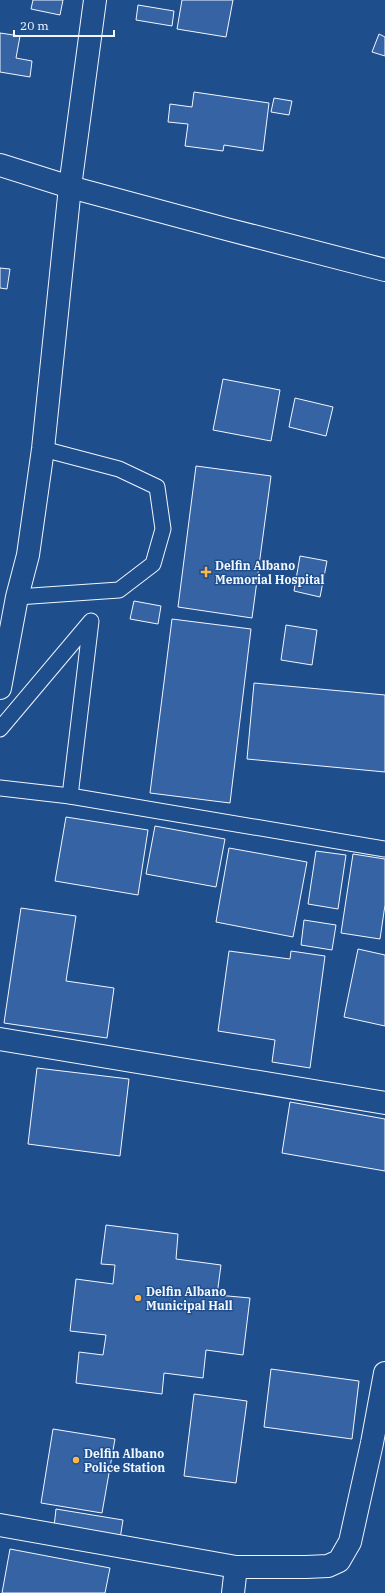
<svg xmlns="http://www.w3.org/2000/svg" width="385" height="1593" viewBox="0 0 385 1593" font-family="'IBM Plex Serif',serif">
  <style>
    .building { fill: #3563a3; stroke: #f2f6ff }
    .lines { fill: none; stroke-linecap: round; stroke-linejoin: round }
    .lane-casing { stroke: #f2f6ff; stroke-width: 17 }
    .street-casing { stroke: #f2f6ff; stroke-width: 24 }
    .secondary-casing { stroke: #f2f6ff; stroke-width: 24 }
    .lane { stroke: #1f4e8c; stroke-width: 15 }
    .street { stroke: #1f4e8c; stroke-width: 22 }
    .secondary { stroke: #1f4e8c; stroke-width: 22 }
    .poi-dot { fill: #ffb74d; stroke: #1f4e8c; stroke-width: 1.5 }
    .labels { text-anchor: middle; dominant-baseline: central; stroke-width: 3; stroke-linejoin: round; paint-order: stroke }
    .poi-label { font-size: 12px; font-weight: bold; fill: #f2f6ff; stroke: #1f4e8c; text-anchor: start }
  </style>
  <rect width="100%" height="100%" fill="#1f4e8c"/>
  <g class="building">
    <path d="M33 0H63L60 15 31 9Z"/>
    <path d="M182 0H233L226 37 177 29Z"/>
    <path d="M138 5 174 11 172 26 136 20Z"/>
    <path d="M0 33 20 36 16 58 32 61 30 77 0 72Z"/>
    <path d="M379 34 385 37V56L372 52Z"/>
    <path d="M194 92 269 103 263 151 224 145 223 151 185 146 188 124 168 122 170 104 192 107Z"/>
    <path d="M274 98 292 101 289 115 271 112Z"/>
    <path d="M0 268 10 269 7 289 0 288Z"/>
    <path d="M223 379 280 390 271 441 213 430Z"/>
    <path d="M295 398 333 407 326 436 289 427Z"/>
    <path d="M196 466 271 476 252 618 178 607Z"/>
    <path d="M300 556 327 561 320 597 294 591Z"/>
    <path d="M134 601 161 606 158 624 130 619Z"/>
    <path d="M172 619 251 629 230 803 150 793Z"/>
    <path d="M286 625 317 630 312 665 281 660Z"/>
    <path d="M254 683 385 695V772L247 759Z"/>
    <path d="M66 817 148 830 138 895 55 881Z"/>
    <path d="M155 826 225 839 216 887 146 874Z"/>
    <path d="M229 848 307 862 293 937 216 922Z"/>
    <path d="M316 851 346 855 338 909 308 904Z"/>
    <path d="M353 854 385 859V905L380 939 341 933Z"/>
    <path d="M21 908 76 916 66 981 114 988 107 1038 4 1023Z"/>
    <path d="M304 920 336 925 332 950 301 945Z"/>
    <path d="M358 949 385 955V1026L344 1017Z"/>
    <path d="M229 951 290 959 291 951 325 956 310 1068 272 1062 275 1040 218 1031Z"/>
    <path d="M37 1068 129 1079 120 1156 28 1144Z"/>
    <path d="M290 1102 385 1119V1171L282 1153Z"/>
    <path d="M106 1225 178 1234 176 1259 221 1265 217 1295 250 1298 243 1355 206 1350 203 1378 164 1373 162 1394 76 1383 79 1352 103 1355 106 1335 70 1331 76 1279 113 1284 115 1265 101 1264Z"/>
    <path d="M271 1369 359 1381 352 1439 264 1427Z"/>
    <path d="M194 1394 247 1401 236 1483 184 1476Z"/>
    <path d="M53 1429 115 1439 102 1513 41 1503Z"/>
    <path d="M56 1509 123 1520 120 1539 54 1527Z"/>
    <path d="M10 1549 110 1568 105 1593H2Z"/>
  </g>
  <g class="lines">
    <defs>
      <g id="lane">
        <path d="M17 597 119 590 153 564 163 529 157 487 119 469 43 449"/>
        <path d="M0 729 91 621 70 796"/>
        <path d="M0 788 70 796 385 849"/>
      </g>
      <g id="street">
        <path d="M70 187 226 229 385 270"/>
        <path d="M0 1039 385 1103"/>
        <path d="M0 1525 236 1567H306L328 1566 339 1561 350 1542 372 1443 385 1373"/>
        <path d="M233 1593 236 1567"/>
      </g>
      <g id="secondary">
        <path d="M0 165 70 187"/>
        <path d="M0 688 17 597 28 555 43 449 70 187 95 0"/>
      </g>
    </defs>
    <use href="#lane" class="lane-casing"/>
    <use href="#street" class="street-casing"/>
    <use href="#secondary" class="secondary-casing"/>
    <use href="#lane" class="lane"/>
    <use href="#street" class="street"/>
    <use href="#secondary" class="secondary"/>
  </g>
  <g class="poi-dot">
    <path d="M204 566h4v4h4v4h-4v4h-4v-4h-4v-4h4z"/>
    <circle cx="138" cy="1298" r="4"/>
    <circle cx="76" cy="1460" r="4"/>
  </g>
  <g class="labels">
    <g class="poi-label">
      <text x="215" y="565">Delfin Albano<tspan x="215" dy="14">Memorial Hospital</tspan></text>
      <text x="146" y="1291">Delfin Albano<tspan x="146" dy="14">Municipal Hall</tspan></text>
      <text x="84" y="1453">Delfin Albano<tspan x="84" dy="14">Police Station</tspan></text>
    </g>
  </g>
  <path d="M14 30v6h100v-6" fill="none" stroke="#f2f6ff" stroke-width="2"/>
  <text x="20" y="30" font-size="12" fill="#f2f6ff" stroke="#1f4e8c" stroke-width="3" paint-order="stroke">20 m</text>
</svg>
